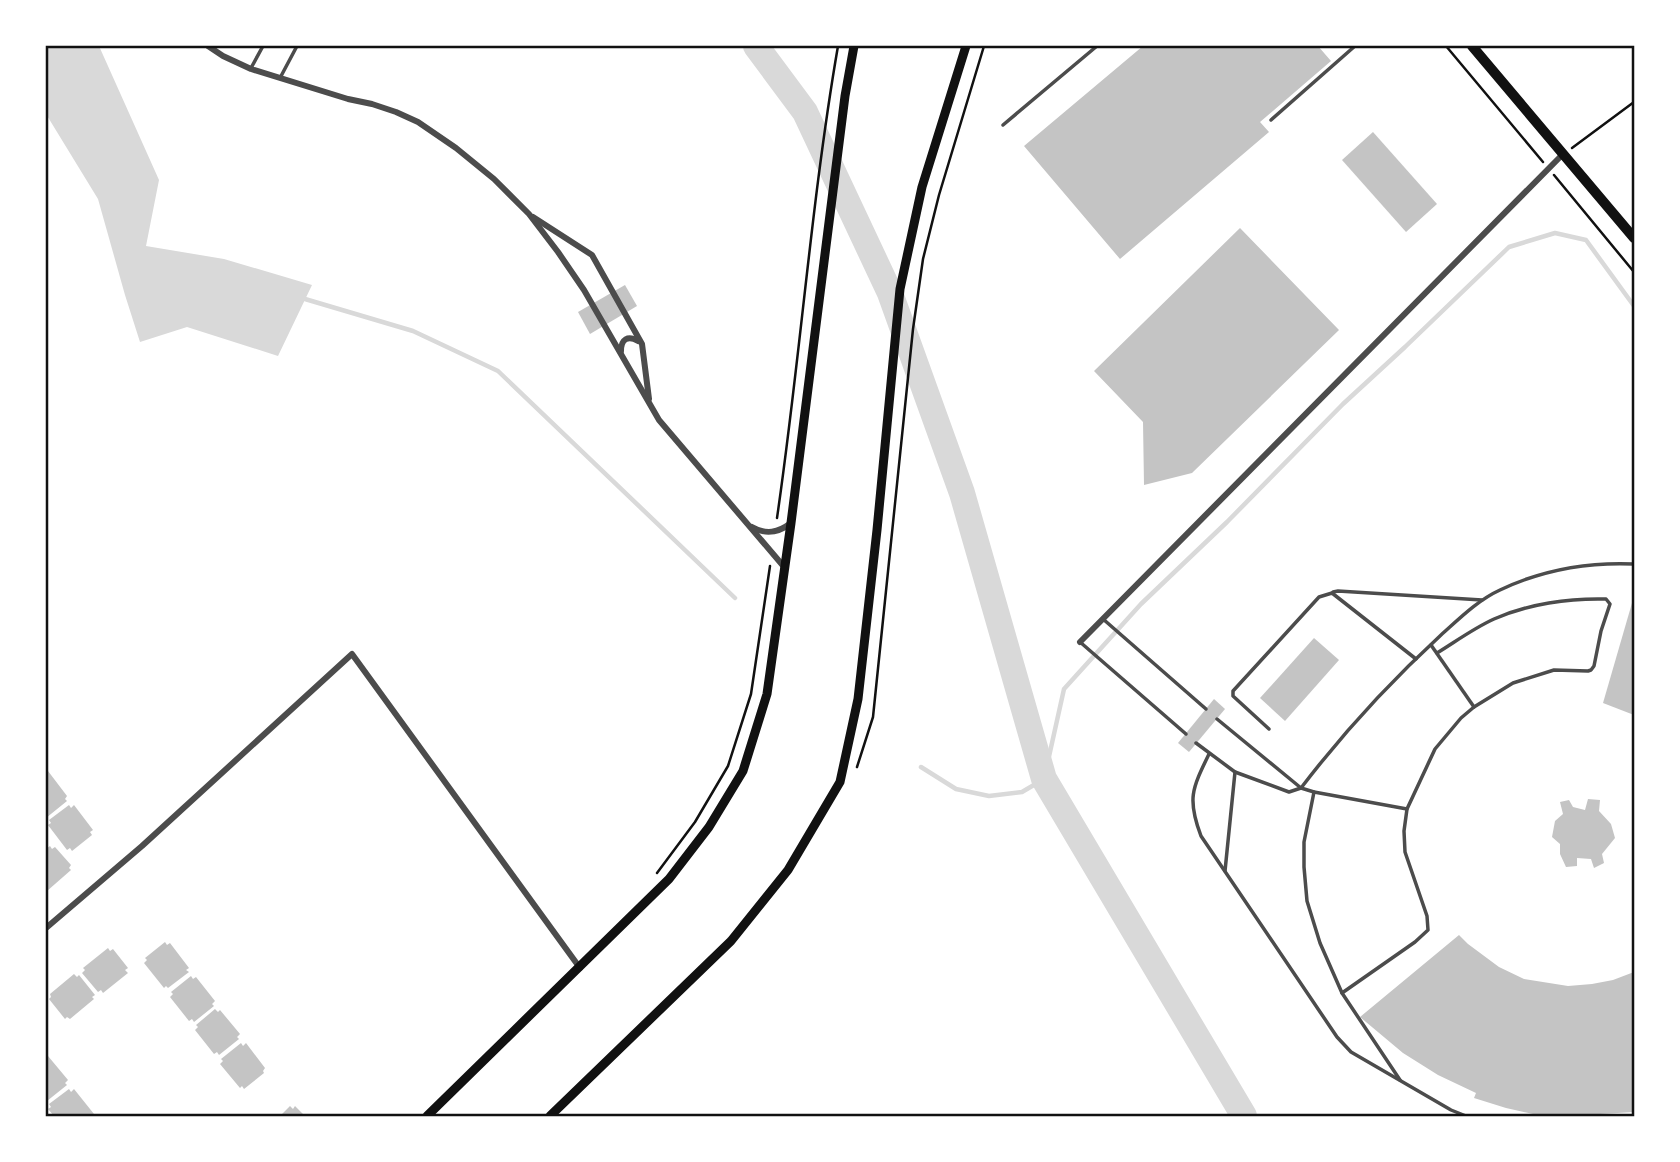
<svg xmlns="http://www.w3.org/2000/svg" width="1680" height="1162" viewBox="0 0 1680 1162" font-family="'Archivo Narrow',sans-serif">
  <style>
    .water { fill: #d9d9d9 }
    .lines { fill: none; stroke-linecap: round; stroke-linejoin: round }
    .stream { stroke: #d9d9d9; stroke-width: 4.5 }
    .river { stroke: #d9d9d9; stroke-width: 26 }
    .building { fill: #c4c4c4 }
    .path { stroke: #111; stroke-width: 2.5 }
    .service { stroke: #4c4c4c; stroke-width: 3.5 }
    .minor { stroke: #4c4c4c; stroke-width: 6 }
    .secondary { stroke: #111; stroke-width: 9 }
    .trunk { stroke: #111; stroke-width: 10 }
    .neatline { fill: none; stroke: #111; stroke-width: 2.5 }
  </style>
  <rect width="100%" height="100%" fill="#fff"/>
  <path class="water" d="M51 46H99L159 180 146 246 224 259 312 285 278 356 187 327 140 342 125 295 98 199 46 114V49Z"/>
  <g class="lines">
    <g class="stream">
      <path d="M305 299 413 331 498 371 735 598"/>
      <path d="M921 767 956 789 989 796 1022 792 1044 779 1064 689 1141 604 1227 522 1343 404 1405 347 1509 247 1555 233 1586 240 1634 306"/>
    </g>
    <path class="river" d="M756 46 805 112 890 293 962 493 1044 779 1244 1116"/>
  </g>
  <g class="building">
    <path d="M1143 46H1318L1331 61 1260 122 1269 132 1120 259 1024 146Z"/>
    <path d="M1373 132 1437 204 1406 232 1342 160Z"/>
    <path d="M1240 228 1339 330 1192 473 1144 485 1143 422 1094 371Z"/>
    <path d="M625 285 637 306 590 334 578 312Z"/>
    <path d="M1632 603H1634V715L1603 703Z"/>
    <path d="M1314 638 1339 660 1285 721 1260 698Z"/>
    <path d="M1214 699 1225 709 1189 752 1178 743Z"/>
    <path d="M48 771 67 796 65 799 67 801 46 818V773Z"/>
    <path d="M1588 799 1600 800 1599 811 1611 824 1615 838 1602 854 1604 863 1594 868 1591 859 1577 858V866L1566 867 1560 854V844L1552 837 1555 821 1563 814 1560 802 1569 800 1573 807 1585 810Z"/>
    <path d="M69 805 71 808 74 805 93 830 90 832 92 835 72 851 70 848 67 850 48 825 51 823 49 820Z"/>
    <path d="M50 846 52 849 55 847 71 865 69 868 71 870 47 891 46 889V849Z"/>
    <path d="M1459 935 1468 944 1499 967 1524 979 1568 986 1592 984 1613 980 1634 972V1112L1567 1116 1533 1114 1506 1108 1474 1098 1476 1093 1438 1075 1403 1053 1360 1017Z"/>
    <path d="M165 942 167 945 170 943 189 968 186 970 189 972 168 988 166 986 164 988 144 963 147 960 145 958Z"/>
    <path d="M108 948 110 951 113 949 128 968 125 970 128 973 103 993 101 990 98 992 82 973 85 970 83 968Z"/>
    <path d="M74 974 77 977 79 975 95 995 92 997 94 999 70 1019 67 1017 65 1019 49 999 51 997 50 994Z"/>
    <path d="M191 976 193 979 196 977 215 1001 212 1004 214 1006 194 1022 192 1019 189 1021 170 997 173 994 171 992Z"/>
    <path d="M215 1009 218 1012 220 1010 240 1034 237 1037 239 1039 219 1055 217 1052 214 1054 195 1030 198 1027 196 1025Z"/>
    <path d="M241 1043 243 1046 246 1043 265 1068 263 1071 264 1073 244 1089 242 1086 240 1088 220 1064 223 1061 221 1059Z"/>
    <path d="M48 1056 68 1080 65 1083 67 1085 47 1101 46 1058Z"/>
    <path d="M69 1089 71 1092 74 1089 94 1114 91 1116H79L77 1114 74 1116H54L48 1109 51 1107 49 1104Z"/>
    <path d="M290 1106 293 1109 295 1106 305 1116H280Z"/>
  </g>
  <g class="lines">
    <g class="path">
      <path d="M1446 46 1543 162"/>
      <path d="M1572 148 1634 102"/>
      <path d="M1554 175 1634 272"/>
      <path d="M777 518C800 361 811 202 838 46"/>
      <path d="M857 767 873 717 913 329 923 259 939 195 984 46"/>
      <path d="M657 873 695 822 728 766 751 694 770 566"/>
    </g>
    <g class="service">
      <path d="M251 68 263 46"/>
      <path d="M280 78 297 46"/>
      <path d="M1271 120 1355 46"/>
      <path d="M1003 125 1097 46"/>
      <path d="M1333 592 1338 591 1482 600"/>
      <path d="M1103 619 1206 709"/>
      <path d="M1080 642 1186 734"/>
      <path d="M1431 645 1474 707"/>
      <path d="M1217 719 1301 788 1314 792 1407 809"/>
      <path d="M1269 729 1233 696V691L1319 597 1332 593 1416 659"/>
      <path d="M1196 743 1235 772 1289 792 1301 788C1343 733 1390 682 1441 635 1459 619 1478 600 1500 590 1542 570 1588 562 1634 564"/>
      <path d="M1209 754C1192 789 1187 799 1201 836L1337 1037 1351 1052 1451 1110 1466 1116"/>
      <path d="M1314 792 1304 842V867L1307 901 1320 943 1342 993 1400 1080"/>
      <path d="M1225 871 1235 772"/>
      <path d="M1342 993 1415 942 1428 930 1427 916 1405 852 1404 831 1407 809 1435 749 1461 718 1474 707 1513 683 1554 670 1588 671 1591 670 1594 666 1601 631 1610 604 1606 599C1569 598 1528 604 1494 619 1474 628 1455 642 1437 653"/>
    </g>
    <g class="minor">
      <path d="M208 46 223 56 251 69 348 99 372 104 396 112 418 122 456 148 494 179 529 214 558 252 584 290 659 420 785 568"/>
      <path d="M533 217 592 255 642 344 649 399"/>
      <path d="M621 351C621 339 628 335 638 341"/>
      <path d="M752 527C766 535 778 533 791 523"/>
      <path d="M1080 642 1563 154"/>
      <path d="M46 928 142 846 352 654 580 968"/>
    </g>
    <g class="secondary">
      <path d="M427 1116 669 879 709 827 743 771 767 694 791 523 845 96 854 46"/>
      <path d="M550 1116 731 941 788 870 840 782 858 699 877 530 900 289 922 187 966 46"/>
    </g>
    <path class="trunk" d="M1472 46 1634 238"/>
  </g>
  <rect width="1680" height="1162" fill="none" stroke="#ffffff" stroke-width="94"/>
  <rect x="47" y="47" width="1586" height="1068" class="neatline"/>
</svg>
